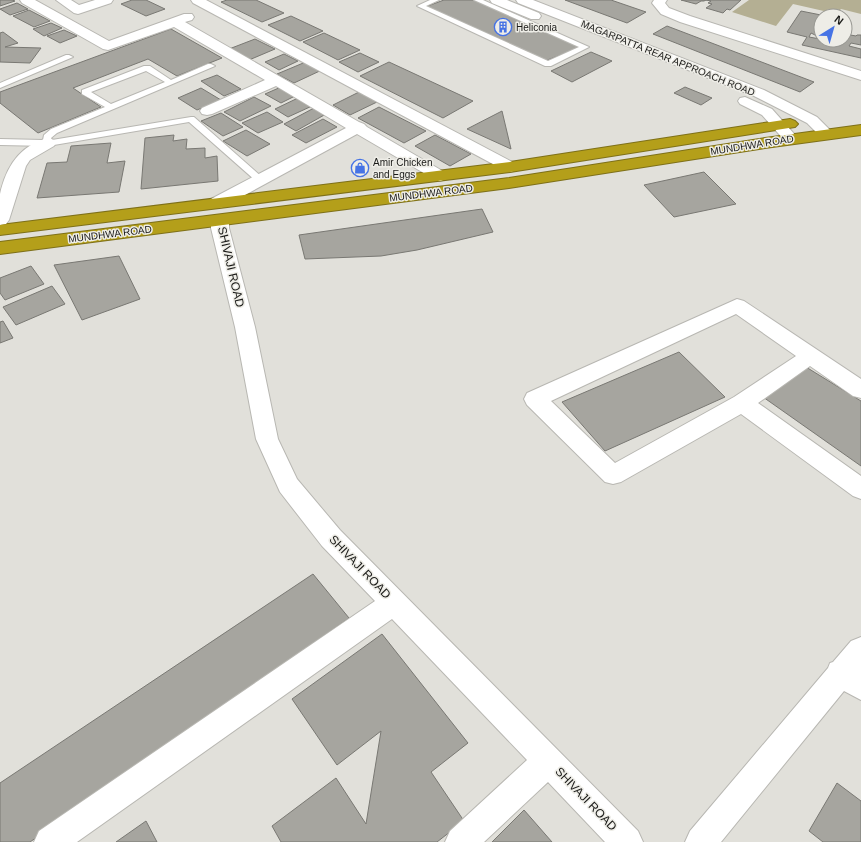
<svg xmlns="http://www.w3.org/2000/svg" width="861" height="842" viewBox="0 0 861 842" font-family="Arial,sans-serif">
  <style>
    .green { fill: #b4af93 }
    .building { fill: #a6a59f; stroke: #797873; fill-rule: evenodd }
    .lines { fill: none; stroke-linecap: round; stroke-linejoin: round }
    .lane-casing { stroke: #b8b7b2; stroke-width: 2 }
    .street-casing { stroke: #b8b7b2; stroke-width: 2 }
    .secondary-casing { stroke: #b8b7b2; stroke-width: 2 }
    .highway-casing { stroke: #7e7019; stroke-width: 2 }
    .lane { fill: #fff; fill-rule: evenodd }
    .street { fill: #fff; fill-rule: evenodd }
    .secondary { fill: #fff; fill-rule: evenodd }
    .highway { fill: #b49f1a; fill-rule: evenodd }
    .labels { text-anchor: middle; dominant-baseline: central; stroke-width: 3; stroke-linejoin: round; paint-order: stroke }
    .far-poi-label { font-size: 10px; fill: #1a1a18; stroke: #eeede7; text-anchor: start }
    .far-street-label { font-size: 10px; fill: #1a1a18; stroke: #eeede7 }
    .street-label { font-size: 12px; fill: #1a1a18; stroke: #eeede7 }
  </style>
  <rect width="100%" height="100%" fill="#e1e0da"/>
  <path class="green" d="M749 0H861V14L841 9 837 14 793 4 776 26 732 12Z"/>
  <g class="building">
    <path d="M0 0H12L15 1 0 6Z"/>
    <path d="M132 0H146L165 9 146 16 121 4Z"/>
    <path d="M227 0H256L284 13 262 22 221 2Z"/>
    <path d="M444 0H474L581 47 545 61 425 7Z"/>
    <path d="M565 0H611L646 12 627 23Z"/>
    <path d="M681 0H706L704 1H701L696 4Z"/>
    <path d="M706 0H741L730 10 727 9 723 13 706 8 712 4 708 3 711 1Z"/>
    <path d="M17 3 28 9 10 15 0 9Z"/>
    <path d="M29 10 50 21 34 27 13 16Z"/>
    <path d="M801 11 821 15 818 20 821 21V40H845V34L856 36 857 35H861V45L851 43 849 46 861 49V58L802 45 807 37 787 32ZM811 33 821 38 820 39 809 37Z"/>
    <path d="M291 16 323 31 300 41 268 25Z"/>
    <path d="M51 23 62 28 44 36 33 29Z"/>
    <path d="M667 26 814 82 800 92 653 34Z"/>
    <path d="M171 29 222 58 177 76 148 59 73 88 101 107 38 133 0 103V92Z"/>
    <path d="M64 30 77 36 60 43 47 36Z"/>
    <path d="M3 32 18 43 5 47 41 48 30 63 0 62V33Z"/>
    <path d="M324 33 360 50 338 60 303 42Z"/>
    <path d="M255 39 275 49 249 60 229 49Z"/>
    <path d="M591 52 612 61 572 82 551 71Z"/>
    <path d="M360 53 379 62 358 72 339 62Z"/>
    <path d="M284 54 298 61 279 70 265 62Z"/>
    <path d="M308 61 324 69 294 83 277 74Z"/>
    <path d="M389 62 473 101 443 118 360 76Z"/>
    <path d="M217 75 241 89 224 96 201 81Z"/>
    <path d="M281 87 297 95 281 103 265 94Z"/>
    <path d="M685 87 712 98 701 105 674 93Z"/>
    <path d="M201 88 221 100 197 110 178 98Z"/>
    <path d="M359 92 377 102 350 115 333 105Z"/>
    <path d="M254 97 271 106 240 121 224 112Z"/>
    <path d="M298 98 312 106 288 117 275 109Z"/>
    <path d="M379 107 426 131 404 143 358 118Z"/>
    <path d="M314 108 326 114 296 131 284 124Z"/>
    <path d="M502 111 511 149 467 129Z"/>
    <path d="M267 112 283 122 258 133 242 123Z"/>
    <path d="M221 113 243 127 223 136 201 121Z"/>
    <path d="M323 119 337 127 306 143 292 135Z"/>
    <path d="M246 130 270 144 247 156 223 141Z"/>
    <path d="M174 135 173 141 187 139 186 149 205 148V158L217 156 218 181 141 189 145 138Z"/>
    <path d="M435 135 471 154 450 166 415 146Z"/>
    <path d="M111 143 107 163 125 161 119 192 37 198 47 163 67 162 71 146Z"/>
    <path d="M704 172 736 204 674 217 644 185Z"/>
    <path d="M482 209 493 232 417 250 381 256 305 259 299 235Z"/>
    <path d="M119 256 140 299 82 320 54 265Z"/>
    <path d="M31 266 44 284 5 300 0 293V278Z"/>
    <path d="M52 286 65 304 16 325 3 307Z"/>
    <path d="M3 321 13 338 0 343V322Z"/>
    <path d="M679 352 725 397 605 451 562 402Z"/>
    <path d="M806 367 861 401V466L763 397Z"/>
    <path d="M313 574 349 618 30 842H0V783Z"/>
    <path d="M382 634 468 743 431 772 464 821 437 842H281L272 826 336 778 366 824 381 731 337 765 292 699Z"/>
    <path d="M837 783 861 801V842H823L809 831Z"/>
    <path d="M524 810 552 842H492Z"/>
    <path d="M146 821 157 842H116Z"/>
  </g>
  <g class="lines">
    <defs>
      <g id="lane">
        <path d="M430 0H439L426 6 548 61 579 47 474 0H483L589 47 551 66H545L417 6Z"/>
        <path d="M66 55H69L73 57 0 88V83Z"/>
        <path d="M208 64H211L215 66 57 133 51 138 52 140 191 117H194L263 178 264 180 263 182H257L189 122 48 146 0 145V139L43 140 44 135 51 129 105 107 82 94V90L144 66H150L171 80ZM146 71 165 82 111 104 91 92Z"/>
      </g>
      <g id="street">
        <path d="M20 0H35L109 41 184 14H192L194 17 192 20 185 22 359 122 364 124 367 127 446 173 448 176 446 179 440 181 434 179 357 134 223 207 217 208 211 207 209 203 211 199 346 128 276 86 212 114 207 115 202 114 200 111 202 108 265 80 174 27 108 50 103 49 22 3Z"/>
        <path d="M56 0H71L79 5 95 0H113L111 3 78 14 74 13Z"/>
        <path d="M191 0H206L516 164 518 167 516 170 510 172 504 170 193 3Z"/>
        <path d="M654 0H667L665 3 669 8 690 16 861 71V80L680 22 661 14 652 3Z"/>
        <path d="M48 138 54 140 56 143 54 146 30 160 26 166 9 220 6 224 0 225C0 215 0 204 0 194 6 167 20 145 48 138Z"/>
        <path d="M220 215 226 216 229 220V228L255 327 278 439 297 479 340 530 638 831 643 842H605L548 782 484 842H445L450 831 527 760 392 619 77 842H34L39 831 375 601 322 546 280 492 256 439 235 327 211 228V220L214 216Z"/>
        <path d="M737 299 744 301 861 379V398L853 396 810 366 758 403 861 476V499L853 496 741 414 621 482 613 484 605 482 527 405 524 399 527 393ZM736 314 796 356 734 397 615 463 551 401Z"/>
        <path d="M861 637V700L844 691 721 842H685L690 831 828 668 830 663 833 662 851 641Z"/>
      </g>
      <g id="secondary">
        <path d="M490 0H507L539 13 541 16 539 19H531L492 3Z"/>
        <path d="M516 0H533L764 90 817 117 834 134 831 137 826 139 821 137 807 123 754 96 518 3Z"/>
        <path d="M745 97 772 109 796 136 799 139 796 142 791 144 786 142 762 115 740 104 738 101 740 98Z"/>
      </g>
      <g id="highway">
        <path d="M790 119 795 121 798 124 795 127 510 172 0 235V225L510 162Z"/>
        <path d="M861 125V135L765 148 509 188 0 254V242L509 178 765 138Z"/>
      </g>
    </defs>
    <use href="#lane" class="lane-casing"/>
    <use href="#street" class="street-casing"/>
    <use href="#secondary" class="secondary-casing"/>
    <use href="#highway" class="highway-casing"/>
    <use href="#lane" class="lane"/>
    <use href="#street" class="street"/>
    <use href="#secondary" class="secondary"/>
    <use href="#highway" class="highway"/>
  </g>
  <defs>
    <symbol id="building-ring" viewBox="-11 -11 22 22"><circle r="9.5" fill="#eeede7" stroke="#4673e5" stroke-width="1.5"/><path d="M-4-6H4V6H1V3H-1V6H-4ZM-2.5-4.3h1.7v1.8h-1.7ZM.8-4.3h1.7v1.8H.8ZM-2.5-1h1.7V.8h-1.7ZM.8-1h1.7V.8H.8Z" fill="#4673e5"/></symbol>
    <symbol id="shop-ring" viewBox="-11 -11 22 22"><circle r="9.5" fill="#eeede7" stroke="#4673e5" stroke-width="1.5"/><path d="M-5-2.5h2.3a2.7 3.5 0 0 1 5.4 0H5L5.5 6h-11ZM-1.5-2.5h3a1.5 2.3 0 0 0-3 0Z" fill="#4673e5"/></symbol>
  </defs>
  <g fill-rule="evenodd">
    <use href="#building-ring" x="493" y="17" width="20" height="20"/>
    <use href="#shop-ring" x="350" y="158" width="20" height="20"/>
  </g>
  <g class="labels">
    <g class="far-poi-label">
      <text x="516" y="27">Heliconia</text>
      <text x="373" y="162">Amir Chicken<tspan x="373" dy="12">and Eggs</tspan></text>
    </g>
    <g class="far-street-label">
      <text transform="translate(668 58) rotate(22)">MAGARPATTA REAR APPROACH ROAD</text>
      <text transform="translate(752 145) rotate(-9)">MUNDHWA ROAD</text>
      <text transform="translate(431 193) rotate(-7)">MUNDHWA ROAD</text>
      <text transform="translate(110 234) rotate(-7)">MUNDHWA ROAD</text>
    </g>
    <g class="street-label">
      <text transform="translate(231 267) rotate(77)">SHIVAJI ROAD</text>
      <text transform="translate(360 567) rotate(46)">SHIVAJI ROAD</text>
      <text transform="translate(586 799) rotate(46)">SHIVAJI ROAD</text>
    </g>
  </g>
  <g transform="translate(833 28) rotate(37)"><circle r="19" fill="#eeede7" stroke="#999994"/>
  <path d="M0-3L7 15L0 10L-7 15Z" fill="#4673e5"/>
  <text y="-6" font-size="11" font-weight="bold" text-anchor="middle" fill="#1a1a18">N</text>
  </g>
</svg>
